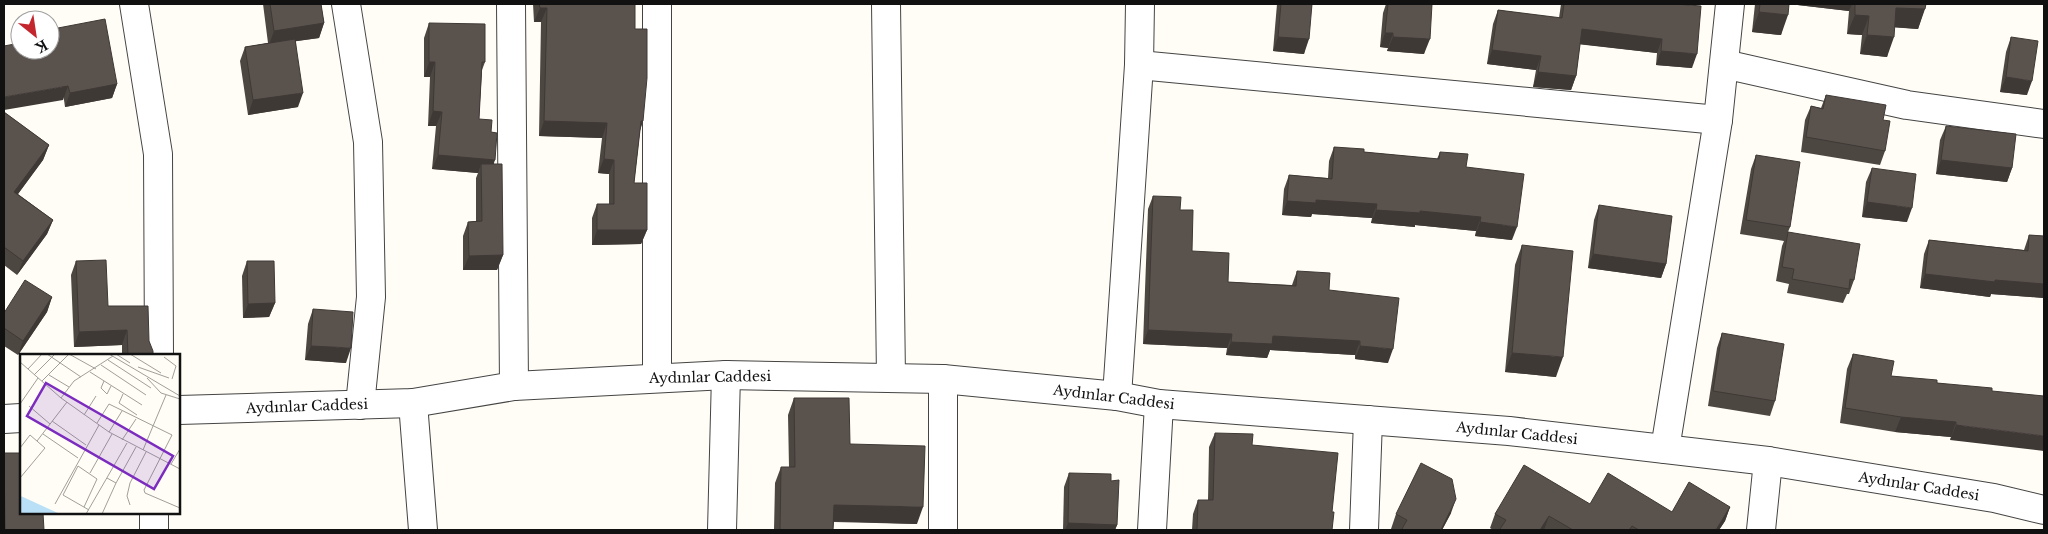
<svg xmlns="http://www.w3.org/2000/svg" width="2048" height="534" viewBox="0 0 2048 534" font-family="'Libre Baskerville',serif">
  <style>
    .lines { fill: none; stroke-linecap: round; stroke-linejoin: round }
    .minor-casing { stroke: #444; stroke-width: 30 }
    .minor { stroke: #fff; stroke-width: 28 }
    .wall { fill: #4d4742 }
    .shaded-wall { fill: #3f3936 }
    .building { fill: #5a524d; stroke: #3f3936 }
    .labels { text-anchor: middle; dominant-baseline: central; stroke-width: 5; stroke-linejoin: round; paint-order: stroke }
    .street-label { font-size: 14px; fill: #111; stroke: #fff }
    .inset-road { fill: none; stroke: #a09f9a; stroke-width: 1 }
    .view { fill: #7b2cbf; fill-opacity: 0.15; stroke: #7b2cbf; stroke-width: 2.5 }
    .inset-edge { fill: none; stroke: #111; stroke-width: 2.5 }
  </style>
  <rect width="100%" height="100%" fill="#fffdf5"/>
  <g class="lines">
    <defs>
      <g id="minor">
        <path d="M134 4 158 154 159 355"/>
        <path d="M346 4 368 142 371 297 360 405"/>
        <path d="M511 4 514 386"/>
        <path d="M886 4 891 377"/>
        <path d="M1724 64 1907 105 2044 124"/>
        <path d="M1139 65 1718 120"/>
        <path d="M657 378V4"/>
        <path d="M1117 396 1139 65 1140 4"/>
        <path d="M413 403 423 530"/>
        <path d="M179 410 413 403 514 386 726 375 943 379 1117 396 1159 404 1509 431 1768 461 1994 498 2044 510"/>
        <path d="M4 419 21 418"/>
        <path d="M1665 449 1718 120 1730 4"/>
        <path d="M154 530V513"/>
        <path d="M722 530 726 375"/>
        <path d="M943 530V379"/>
        <path d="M1152 530 1159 404"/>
        <path d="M1364 530 1368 420"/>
        <path d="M1761 530 1768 461"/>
      </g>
    </defs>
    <use href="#minor" class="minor-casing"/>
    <use href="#minor" class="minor"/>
  </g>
  <g class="wall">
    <path d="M263 4H321L324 23 319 38 296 41 298 107 248 115 240 61 245 47 268 43Z"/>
    <path d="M533 4H635V29L643 121 640 131 634 183 647 230 641 244 592 245V218L597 204H609V174L598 173 602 138 539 136 541 22H534Z"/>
    <path d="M1277 4H1312L1304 54 1273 51Z"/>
    <path d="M1386 4H1432L1424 54 1387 51 1388 48 1380 47 1383 13Z"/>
    <path d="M1561 4H1676L1692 68 1656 65 1657 53 1580 44 1576 76 1571 90 1533 87 1536 70 1487 64 1493 24 1498 10 1559 18Z"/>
    <path d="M1755 4H1789L1781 35 1752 32Z"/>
    <path d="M1789 4H1926L1918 29 1894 27 1887 57 1860 54 1862 35 1847 34 1849 11Z"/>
    <path d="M429 23 485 62 482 70 479 119 491 132 503 255 497 270H463V236L468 222 476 221V178L478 173 432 169 436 126H428L430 77H424V38Z"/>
    <path d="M58 28 117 84 112 98 65 107 55 37Z"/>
    <path d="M2011 37 2027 95 2000 92 2006 52Z"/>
    <path d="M1826 95 1883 120 1885 151 1880 165 1801 152 1805 120 1811 106 1821 108Z"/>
    <path d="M4 112 49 145 43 160 18 194 53 220 47 234 17 275 4 265Z"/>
    <path d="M1946 126 2012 168 2007 182 1936 174 1940 140Z"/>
    <path d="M1334 147 1364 152 1437 159 1440 152 1466 167 1512 240 1475 236 1476 231 1415 225V227L1371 223 1372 218 1312 214 1311 217 1282 215 1284 189 1289 175 1328 178 1329 161Z"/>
    <path d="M1756 155 1790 227 1788 232 1854 280 1849 294H1847L1843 303 1787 293 1789 284 1776 281 1782 246 1784 241 1740 234 1751 169Z"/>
    <path d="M1872 168 1907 222 1862 217 1866 182Z"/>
    <path d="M1153 196 1180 210 1192 251 1228 282 1292 285 1297 271 1329 290 1388 363 1355 359V355L1270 350 1267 358 1226 355 1227 348 1143 344 1148 209Z"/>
    <path d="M1599 205 1666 264 1661 278 1588 268 1594 220Z"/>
    <path d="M2029 235 2044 236V298L1991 294 1990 297 1920 288 1924 254 1929 240 2024 250Z"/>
    <path d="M1522 245 1556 377 1505 372 1515 265Z"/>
    <path d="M76 261 108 306 149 341 153 355H122V345L74 347 71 275Z"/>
    <path d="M247 261 275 303 269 317 243 318 242 276Z"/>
    <path d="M52 297 47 312 18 355 4 346V313Z"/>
    <path d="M313 309 346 363 305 360 308 324Z"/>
    <path d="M1722 333 1775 401 1770 416 1708 406 1717 348Z"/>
    <path d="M1853 354 1891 376 1992 391 1950 440 1951 437 1895 432 1840 423 1847 369Z"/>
    <path d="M794 398 850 444 917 524 834 522 833 530H774L775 483 781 467H789L788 415Z"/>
    <path d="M1215 433 1332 512V530H1192L1193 514 1198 500H1208L1209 447Z"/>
    <path d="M4 453 44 530H4Z"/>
    <path d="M1069 473 1111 481 1117 525 1115 530H1063L1064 487Z"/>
    <path d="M1590 504 1672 512 1730 507 1725 521 1719 530H1493L1490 528 1495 514Z"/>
    <path d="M1451 513 1442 530H1394L1391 529 1396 514Z"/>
  </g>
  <g class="shaded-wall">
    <path d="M1789 4H1852L1849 11Z"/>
    <path d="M540 8H547L541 22H534Z"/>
    <path d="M1896 8 1925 9 1918 29 1889 27Z"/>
    <path d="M1759 12 1788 15 1781 35 1752 32Z"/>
    <path d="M1855 15 1869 16 1862 35 1847 34Z"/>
    <path d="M324 23 319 38 269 45 274 31Z"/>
    <path d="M1582 29 1662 39 1657 53 1577 44Z"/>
    <path d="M1385 33H1393L1388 48 1380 47Z"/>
    <path d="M1867 35 1894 37 1887 57 1860 54Z"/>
    <path d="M1278 37 1309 39 1304 54 1273 51Z"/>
    <path d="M1393 37 1430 39 1424 54 1387 51Z"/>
    <path d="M1492 50 1541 56 1536 70 1487 64Z"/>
    <path d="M1661 51 1697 54 1692 68 1656 65Z"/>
    <path d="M429 62H435L430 77H424Z"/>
    <path d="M1538 72 1576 76 1571 90 1533 87Z"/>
    <path d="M2006 77 2032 81 2027 95 2000 92Z"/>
    <path d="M117 84 112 98 65 107 70 93Z"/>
    <path d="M68 86 63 100 4 110V97Z"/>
    <path d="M303 93 298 107 248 115 253 100Z"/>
    <path d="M433 111 442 112 436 126H428Z"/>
    <path d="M544 121 607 123 602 138 539 136Z"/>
    <path d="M641 121H643L638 135Z"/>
    <path d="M49 145 43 160 9 206 14 192Z"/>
    <path d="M438 155 495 160 490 174 481 164 478 173 432 169Z"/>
    <path d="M604 159 614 160 609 174 598 173Z"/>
    <path d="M1941 160 2012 168 2007 182 1936 174Z"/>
    <path d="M1316 200 1377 204 1372 218 1312 214 1311 217 1282 215 1287 201Z"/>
    <path d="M1867 202 1912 208 1907 222 1862 217Z"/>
    <path d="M1376 210 1420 211 1481 217 1476 231 1415 225V227L1371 223Z"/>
    <path d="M53 220 47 234 17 275 23 261Z"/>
    <path d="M1480 222 1517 227 1512 240 1475 236Z"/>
    <path d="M597 230H647L641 244 592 245Z"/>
    <path d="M1593 254 1666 264 1661 278 1588 268Z"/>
    <path d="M503 255 497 270H463L469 256Z"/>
    <path d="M1925 274 2044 284V298L1991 294 1990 297 1920 288Z"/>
    <path d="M52 297 47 312 18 355 23 341Z"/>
    <path d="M275 303 269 317 243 318 248 304Z"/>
    <path d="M127 330 122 345 74 347 79 332Z"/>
    <path d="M1148 330 1232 334 1227 348 1143 344Z"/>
    <path d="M1273 336 1360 341 1355 355 1270 350 1267 358 1226 355 1231 342Z"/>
    <path d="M311 346 351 348 346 363 305 360Z"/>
    <path d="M1360 346 1393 349 1388 363 1355 359Z"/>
    <path d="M1512 353 1563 357 1556 377 1505 372Z"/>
    <path d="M1901 417 1956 422 1951 437 1895 432Z"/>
    <path d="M1956 425 2044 436V451L1950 440Z"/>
    <path d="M1456 499 1451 513 1442 530H1441Z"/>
    <path d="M834 505 923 507 917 524 828 521Z"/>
    <path d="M1730 507 1725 521 1719 530H1716Z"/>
    <path d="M1549 516 1544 530H1540Z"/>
    <path d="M1068 523 1117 525 1115 530H1065Z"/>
  </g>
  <g class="building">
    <path d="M270 4H321L324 23 274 31Z"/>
    <path d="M539 4H635V29H647V78L643 121H641L634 183H647V230H597V204H614V160L604 159 607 123 544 121 547 8H540Z"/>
    <path d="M1281 4H1312L1309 39 1278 37Z"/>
    <path d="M1388 4H1432L1430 39 1393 37V33H1385Z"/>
    <path d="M1564 4H1676L1701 6 1697 54 1661 51 1662 39 1582 29 1576 76 1538 72 1541 56 1492 50 1498 10 1562 18Z"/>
    <path d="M1760 4H1789L1788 15 1759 12Z"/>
    <path d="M1855 4H1926L1925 9 1896 8 1894 37 1867 35 1869 16 1855 15Z"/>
    <path d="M105 19 117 84 70 93 68 86 4 97V46L20 43V50H50V37L59 36 58 28Z"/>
    <path d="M429 23 485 24V62H482L479 119 492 120 491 132 497 133 495 160 438 155 442 112 433 111 435 62H429Z"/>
    <path d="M2011 37 2038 41 2032 81 2006 77Z"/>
    <path d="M295 39 303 93 253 100 245 47Z"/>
    <path d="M1826 95 1886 105 1883 120 1890 121 1885 151 1806 137 1811 106 1823 109Z"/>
    <path d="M4 112 49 145 14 192 53 220 23 261 4 247Z"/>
    <path d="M1946 126 2016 134 2012 168 1941 160Z"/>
    <path d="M1334 147 1364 149V152L1439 159 1440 152 1468 154 1466 167 1524 174 1517 227 1480 222 1481 217 1420 211V213L1376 210 1377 204 1316 200V203L1287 201 1289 175 1332 179Z"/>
    <path d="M1756 155 1800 162 1790 227 1746 220Z"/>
    <path d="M481 164H502L503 255 469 256 468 222 482 221Z"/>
    <path d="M1872 168 1916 174 1912 208 1867 202Z"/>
    <path d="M1153 196 1181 197 1180 210H1193L1192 251 1229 253 1228 282 1296 286 1297 271 1330 273 1329 290 1399 298 1393 349 1360 346V341L1273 336 1272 344 1231 342 1232 334 1148 330Z"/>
    <path d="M1599 205 1672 216 1666 264 1593 254Z"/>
    <path d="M1788 232 1860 244 1854 280 1850 279 1849 289 1792 279 1794 269 1782 267Z"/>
    <path d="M2029 235 2044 236V284L1995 280V282L1925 274 1929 240 2028 251Z"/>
    <path d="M1522 245 1573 251 1563 357 1512 353Z"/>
    <path d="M106 260 108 306H148L149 341 153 351V355H128L127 330 79 332 76 261Z"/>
    <path d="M247 261H274L275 303 248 304Z"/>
    <path d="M25 280 52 297 23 341 4 328V313Z"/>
    <path d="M313 309 353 312 351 348 311 346Z"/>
    <path d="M1722 333 1784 344 1775 401 1713 391Z"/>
    <path d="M1853 354 1894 361 1891 376 1937 380V383L1992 388V391L2044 396V436L1956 425V422L1901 417 1845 408Z"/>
    <path d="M794 398H849L850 444 925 446 923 507 834 505 833 530H780L781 467H795Z"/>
    <path d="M1215 433 1253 434 1252 445 1338 453 1332 512H1334L1332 530H1197L1198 500H1213Z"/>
    <path d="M4 453H21V513H43L44 530H5Z"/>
    <path d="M1421 463 1452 479 1456 499 1441 530H1405L1402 529 1407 520 1396 514Z"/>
    <path d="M1524 465 1590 504 1608 473 1672 512 1689 482 1730 507 1716 530H1639L1632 526 1629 530H1573L1549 516 1540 530H1502L1500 529 1506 520 1495 514Z"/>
    <path d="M1069 473 1111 474V481L1119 480 1117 525 1068 523Z"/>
  </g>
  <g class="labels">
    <g class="street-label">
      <text transform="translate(710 377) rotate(-1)">Aydınlar Caddesi</text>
      <text transform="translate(1114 397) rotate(7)">Aydınlar Caddesi</text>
      <text transform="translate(307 406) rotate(-2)">Aydınlar Caddesi</text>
      <text transform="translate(1517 433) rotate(6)">Aydınlar Caddesi</text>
      <text transform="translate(1919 486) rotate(9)">Aydınlar Caddesi</text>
    </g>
  </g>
  <g transform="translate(20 354)">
    <rect width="160" height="160" fill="#fffdf5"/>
    <path d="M0 142 3 143 40 160H0Z" fill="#b9e0f7"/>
    <path class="inset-road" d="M27 0 61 23M89 0 160 42M96 0 110 9M110 0 141 19M144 3 156 12 152 25M88 6 131 34M0 8 41 44 89 78 160 115M81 11 126 41M118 13 149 24M8 15 22 0M70 18 122 51M14 21 35 0M29 21 49 33M127 24 141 39 160 45M22 27 49 0 76 15M84 27 81 34 87 40 91 32M103 40 99 49 117 61M41 44 54 27 93 2M0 50 18 24M9 52 30 70M64 61 76 42M32 67 66 91M77 69 89 50 152 81 124 136 125 139 160 154M89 78 102 57M23 80 58 104M102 86 116 65M17 87 47 48M0 94 10 81 25 94 0 124M123 96 146 41M151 110 160 95M70 119 92 80M96 129 116 93M35 150 79 71M110 151 107 142 110 129 126 98M64 153 77 125 58 112 43 141 69 156M66 160 107 89M82 160 96 129 87 124"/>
    <path class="view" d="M26 29 153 102 134 135 7 62Z"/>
    <rect width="160" height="160" class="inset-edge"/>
  </g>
  <rect width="2048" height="534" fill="none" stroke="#111111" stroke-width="10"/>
  <g transform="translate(35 35) rotate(150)"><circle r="24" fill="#ffffff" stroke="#a0a0a0"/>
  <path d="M0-4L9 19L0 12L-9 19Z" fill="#c4262e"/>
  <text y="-8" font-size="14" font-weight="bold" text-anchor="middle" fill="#111111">K</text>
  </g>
</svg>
